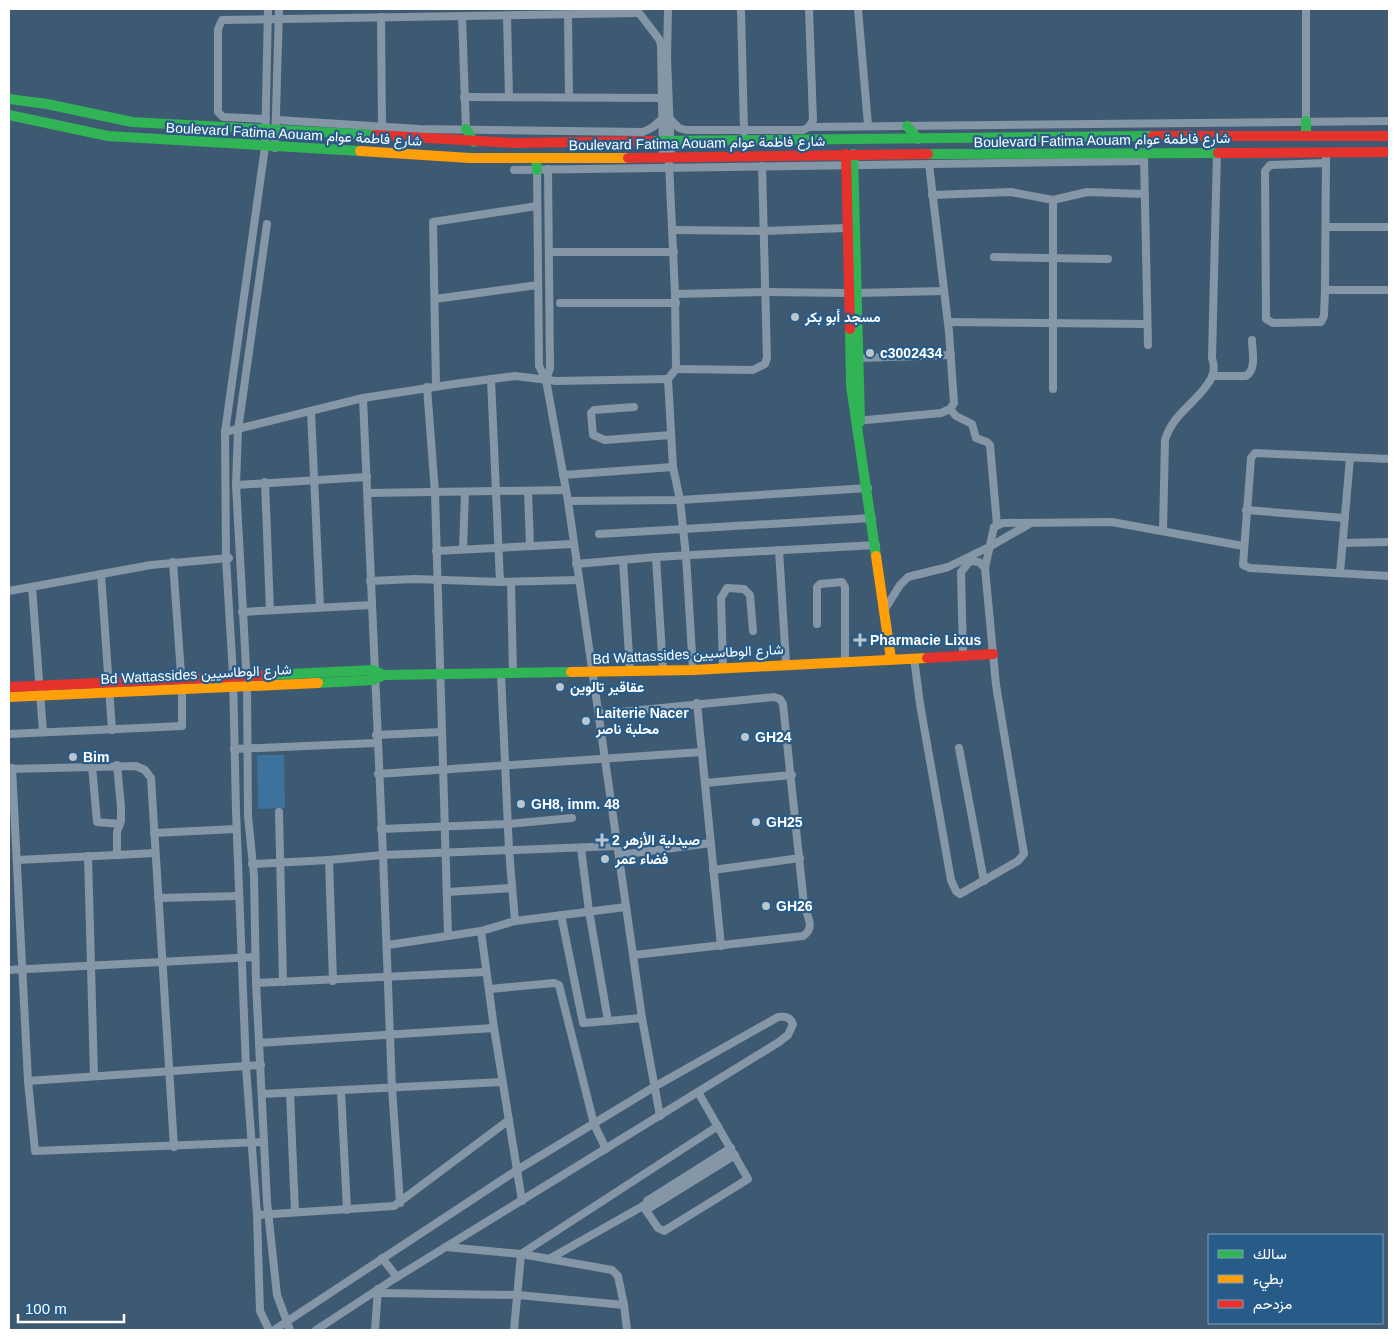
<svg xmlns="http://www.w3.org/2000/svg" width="1398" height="1339" viewBox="0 0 1398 1339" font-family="Arial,Vazirmatn,sans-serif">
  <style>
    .green { fill: #3d729d }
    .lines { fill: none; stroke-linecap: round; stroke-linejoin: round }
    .street { stroke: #8596a7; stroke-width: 8 }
    .fast { stroke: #30b455; stroke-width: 10 }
    .slow { stroke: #ff9f0a; stroke-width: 10 }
    .jam { stroke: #e5322d; stroke-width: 10 }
    .poi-dot { fill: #bbc5ce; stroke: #285c88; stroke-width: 2 }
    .labels { text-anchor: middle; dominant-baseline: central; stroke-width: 4.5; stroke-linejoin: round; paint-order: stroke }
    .street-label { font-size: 14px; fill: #fff; stroke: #285c88 }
    .poi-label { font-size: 14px; font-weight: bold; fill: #fff; stroke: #285c88; text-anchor: start }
  </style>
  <rect width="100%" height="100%" fill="#3e5a72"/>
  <path class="green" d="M257 755H284L285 808 258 809Z"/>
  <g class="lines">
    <g class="street">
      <path d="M268 9 265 147 225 432 226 558 233 675 236 811 246 1067 257 1215 260 1311 269 1330"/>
      <path d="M636 9 659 39 661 45 663 158"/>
      <path d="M668 9 667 58 671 158"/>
      <path d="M741 9 744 132"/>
      <path d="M858 9 868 125"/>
      <path d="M1306 9V121"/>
      <path d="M568 15 569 96"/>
      <path d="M507 16 509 97"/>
      <path d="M381 17 382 127"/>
      <path d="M462 17 466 129"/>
      <path d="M464 97 663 98"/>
      <path d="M266 119 223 117 218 112V29L222 20 637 13"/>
      <path d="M670 119 679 128 686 130H803L809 127 813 120 809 9"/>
      <path d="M277 120 419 129 643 132 653 127 663 118"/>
      <path d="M809 127 1389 121"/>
      <path d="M275 148 279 9"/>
      <path d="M1144 158 1148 345"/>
      <path d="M1326 158 1325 290H1389"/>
      <path d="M669 162 675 294 767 292 849 293"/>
      <path d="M514 170 1144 161"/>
      <path d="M537 170 539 366 546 380 568 501 642 1018 660 1116"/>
      <path d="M932 195 1011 192 1053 200 1087 192 1145 194"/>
      <path d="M267 224 238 430 236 485 247 684 248 816 254 876 256 983 267 1202 277 1295 290 1330"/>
      <path d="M1326 227H1389"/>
      <path d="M673 230 765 231 846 228"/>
      <path d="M549 252H674"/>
      <path d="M994 257 1108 259"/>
      <path d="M1325 290 1324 316 1321 322 1273 323 1266 319 1265 171 1270 165 1326 163"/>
      <path d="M856 293 944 291"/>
      <path d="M675 294 676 369 668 379 673 467 680 500 686 556 693 670"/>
      <path d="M435 299 538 285"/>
      <path d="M560 303H676"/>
      <path d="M948 322 1147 324"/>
      <path d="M859 358 951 355"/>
      <path d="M676 369 753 370 765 364 767 358 762 166"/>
      <path d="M1212 376H1246C1257 369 1252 351 1252 340"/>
      <path d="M491 379 500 582"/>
      <path d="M546 380 550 368 548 169"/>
      <path d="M436 386 433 222 537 206"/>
      <path d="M427 387 435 493 448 936"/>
      <path d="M1053 389V200"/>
      <path d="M363 398 383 855 617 846"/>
      <path d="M634 407 594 410 591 413 593 435 605 440 671 435"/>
      <path d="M950 409 956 416 972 424 976 438 987 442 990 445 997 525"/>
      <path d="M311 411 320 607"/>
      <path d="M856 421 941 413 950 409 954 403 949 332 929 164"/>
      <path d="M225 432 363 398 454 384 515 376 556 381 668 379"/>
      <path d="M1389 459 1255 453 1251 458 1243 565 1250 568 1389 576"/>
      <path d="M563 475 673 467"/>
      <path d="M265 482 270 610"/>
      <path d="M236 485 367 477"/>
      <path d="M528 491 530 546"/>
      <path d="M369 493 566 490"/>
      <path d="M568 501 680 500 868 488"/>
      <path d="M1246 510 1345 518"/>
      <path d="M1163 531 1165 440C1173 412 1200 401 1212 377 1215 370 1214 364 1212 358L1217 152"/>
      <path d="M599 534 872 518"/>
      <path d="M1343 543 1389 542"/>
      <path d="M463 549 465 492"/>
      <path d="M779 550 786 663"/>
      <path d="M436 551 573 544"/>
      <path d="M656 557 663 671"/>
      <path d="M623 560 630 672"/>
      <path d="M576 564 656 557 876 545"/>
      <path d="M1340 573 1350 458"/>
      <path d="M101 574 112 730"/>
      <path d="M370 581 415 579 500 582 578 580"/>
      <path d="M511 582 513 674"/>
      <path d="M32 587 43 732"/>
      <path d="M9 591 151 565 229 558"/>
      <path d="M885 609 900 585 908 577 948 567 989 547 1031 523"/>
      <path d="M242 612 372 605"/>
      <path d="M817 624V587L820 584 842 582 845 587V660"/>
      <path d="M963 655 961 572 970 561 979 562 985 568"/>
      <path d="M914 658 920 704 951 880 956 891 960 894 1018 861 1024 854 996 685 993 654 985 568 994 527 1003 523 1112 522 1243 546"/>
      <path d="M723 668 721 598 727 588 744 589 750 595 753 631"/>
      <path d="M501 674 509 850 515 921"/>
      <path d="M697 703 721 946"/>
      <path d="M599 714 774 697 780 699 783 704 804 905C807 916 816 928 803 936L634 955"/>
      <path d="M9 734 182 726V688L173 562"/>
      <path d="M376 735 442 732"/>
      <path d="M959 748 984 881"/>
      <path d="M234 749 376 743"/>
      <path d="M92 766 97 822 120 824"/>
      <path d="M12 768 28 1081 35 1151 264 1142"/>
      <path d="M9 769 136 766 145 770 151 778 174 1147"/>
      <path d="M378 774 702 752"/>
      <path d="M705 783 792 775"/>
      <path d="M279 812 283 982"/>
      <path d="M381 829 507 824 572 818"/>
      <path d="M154 833 236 829"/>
      <path d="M581 848 589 911 608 1021 642 1018"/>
      <path d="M117 855V832L121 821V807L117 765"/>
      <path d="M619 855 711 843"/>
      <path d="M88 856 94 1076"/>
      <path d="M18 860 155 853"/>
      <path d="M252 864 329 860"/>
      <path d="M713 870 800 858"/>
      <path d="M447 892 512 888"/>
      <path d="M158 898 239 896"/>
      <path d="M561 915 583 1023 608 1021"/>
      <path d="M481 931 494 1028 522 1201"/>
      <path d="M388 945 481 931 515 921 626 907"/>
      <path d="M9 970 255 957"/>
      <path d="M333 981 329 860 383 855 392 1088 400 1203"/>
      <path d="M256 983 486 972"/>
      <path d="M490 989 554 983 559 985 594 1124 606 1149"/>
      <path d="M259 1043 494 1028"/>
      <path d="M28 1081 261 1065"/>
      <path d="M341 1091 347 1210"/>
      <path d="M290 1093 295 1212"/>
      <path d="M262 1094 502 1082"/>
      <path d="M646 1205 647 1201 731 1148"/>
      <path d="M643 1206 658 1228 664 1231 748 1179 698 1092"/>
      <path d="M257 1215 394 1206 509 1120"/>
      <path d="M446 1247 521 1254 612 1270 618 1276 624 1305"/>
      <path d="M382 1258 397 1277"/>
      <path d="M549 1259 643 1206 651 1207 735 1155"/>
      <path d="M378 1293 518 1295 624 1305 627 1330"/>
      <path d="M274 1330 517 1170 654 1087 778 1017C786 1016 790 1017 793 1024L788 1035 779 1042 397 1277 316 1330"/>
      <path d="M375 1330 378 1289"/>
      <path d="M514 1330 521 1254 718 1126"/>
    </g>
    <g class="fast">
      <path d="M9 99 47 104 132 122 375 135"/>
      <path d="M9 115 108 136 360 151"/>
      <path d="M1306 121V136"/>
      <path d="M907 126 918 139"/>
      <path d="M466 129 474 142"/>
      <path d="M652 141 1153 136"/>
      <path d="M853 154 860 422"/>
      <path d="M928 154 1218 153"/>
      <path d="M536 159 537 170"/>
      <path d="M850 329 851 386 876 556"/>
      <path d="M271 675 373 670 384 675 571 672"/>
      <path d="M318 683 373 680 384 675"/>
    </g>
    <g class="slow">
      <path d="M360 151 470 158H628"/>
      <path d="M876 556 891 659"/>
      <path d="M571 672 693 670 927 658"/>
      <path d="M9 697 318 683"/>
    </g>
    <g class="jam">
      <path d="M375 135 513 143 652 141"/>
      <path d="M1153 136H1389"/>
      <path d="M1218 153 1389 152"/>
      <path d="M846 154 850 329"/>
      <path d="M628 158 928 154"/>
      <path d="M927 658 993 654"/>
      <path d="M9 687 271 675"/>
    </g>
  </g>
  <g class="poi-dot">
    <circle cx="795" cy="317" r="5"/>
    <circle cx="870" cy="353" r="5"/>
    <path d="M857.5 632.5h5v5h5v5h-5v5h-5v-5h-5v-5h5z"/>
    <circle cx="560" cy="687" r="5"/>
    <circle cx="586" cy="721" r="5"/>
    <circle cx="745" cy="737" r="5"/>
    <circle cx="73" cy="757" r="5"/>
    <circle cx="521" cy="804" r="5"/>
    <circle cx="756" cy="822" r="5"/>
    <path d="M599.5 832.5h5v5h5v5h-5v5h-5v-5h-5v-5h5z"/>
    <circle cx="605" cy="859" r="5"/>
    <circle cx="766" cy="906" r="5"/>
  </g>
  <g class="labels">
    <g class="street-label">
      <text transform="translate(294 134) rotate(3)">Boulevard Fatima Aouam شارع فاطمة عوام</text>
      <text transform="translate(1102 140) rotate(-1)">Boulevard Fatima Aouam شارع فاطمة عوام</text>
      <text transform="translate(697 143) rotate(-1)">Boulevard Fatima Aouam شارع فاطمة عوام</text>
      <text transform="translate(688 654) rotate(-3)">Bd Wattassides شارع الوطاسيين</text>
      <text transform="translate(196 674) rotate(-3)">Bd Wattassides شارع الوطاسيين</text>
    </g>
    <g class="poi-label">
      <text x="805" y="317">مسجد أبو بكر</text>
      <text x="880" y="353">c3002434</text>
      <text x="870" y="640">Pharmacie Lixus</text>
      <text x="570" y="687">عقاقير تالوين</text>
      <text x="596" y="713">Laiterie Nacer<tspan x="596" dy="16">محلبة ناصر</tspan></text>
      <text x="755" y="737">GH24</text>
      <text x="83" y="757">Bim</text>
      <text x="531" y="804">GH8, imm. 48</text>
      <text x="766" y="822">GH25</text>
      <text x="612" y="840">صيدلية الأزهر 2</text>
      <text x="615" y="859">فضاء عمر</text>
      <text x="776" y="906">GH26</text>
    </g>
  </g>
  <rect width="1398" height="1339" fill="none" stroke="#ffffff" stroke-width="20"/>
  <rect x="1208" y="1234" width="175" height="90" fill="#285c88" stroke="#7e9db8"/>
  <rect x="1218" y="1250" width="25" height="8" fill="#30b455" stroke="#7e9db8"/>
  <text x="1253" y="1259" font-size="15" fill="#ffffff">سالك</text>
  <rect x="1218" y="1275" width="25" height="8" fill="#ff9f0a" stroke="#7e9db8"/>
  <text x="1253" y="1284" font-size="15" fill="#ffffff">بطيء</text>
  <rect x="1218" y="1300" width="25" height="8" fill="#e5322d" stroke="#7e9db8"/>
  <text x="1253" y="1309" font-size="15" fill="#ffffff">مزدحم</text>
  <path d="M18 1314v8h106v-8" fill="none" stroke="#ffffff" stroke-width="2.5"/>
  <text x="25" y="1314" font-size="15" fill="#ffffff" stroke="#285c88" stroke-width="4" paint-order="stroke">100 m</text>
</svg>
